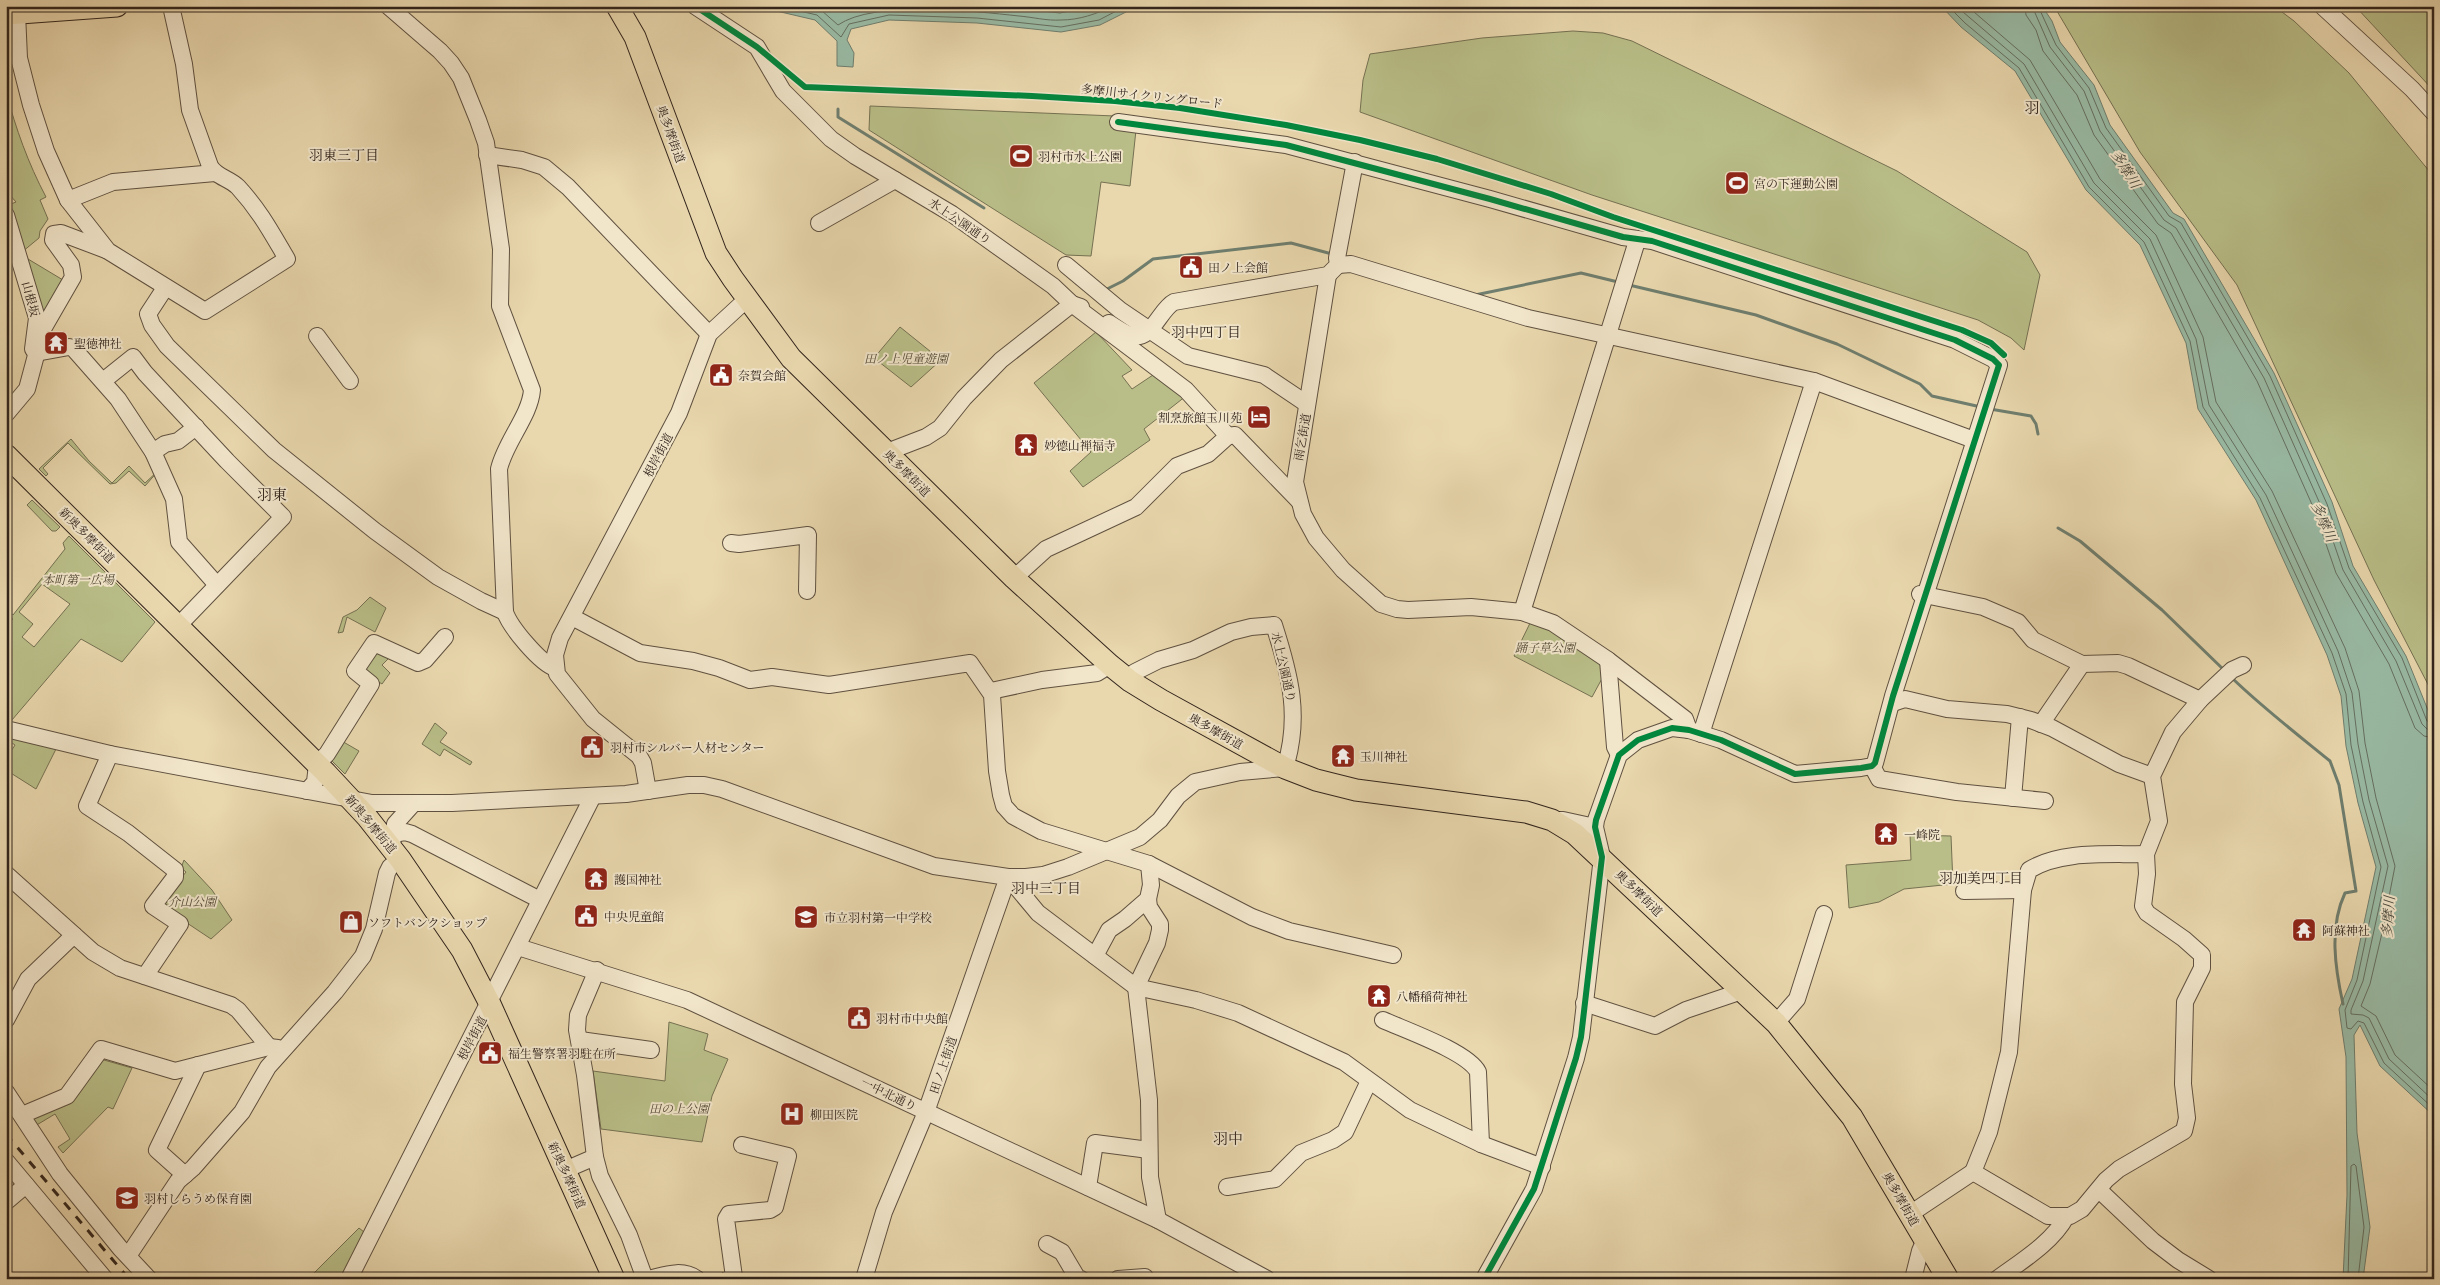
<svg xmlns="http://www.w3.org/2000/svg" width="2440" height="1285" viewBox="0 0 2440 1285" font-family="'Libre Caslon Text','Noto Serif JP',serif">
  <style>
    .green { fill: #b9be88; stroke: #757152; fill-rule: evenodd }
    .water { fill: #99baa4; stroke: #6f7e6e }
    .lines { fill: none; stroke-linecap: round; stroke-linejoin: round }
    .shore { stroke: #656f60; stroke-width: 1 }
    .stream { stroke: #6f7e6e; stroke-width: 3 }
    .minor-casing { stroke: #5f5140; stroke-width: 18 }
    .major-casing { stroke: #31241c; stroke-width: 23 }
    .minor { stroke: #f1e5ca; stroke-width: 16 }
    .major { stroke: #e9d7ad; stroke-width: 21 }
    .rail { stroke: #31241c; stroke-width: 3; stroke-dasharray: 9 9; stroke-linecap: butt }
    .cycleway-casing { stroke: #f1e5ca; stroke-width: 9 }
    .cycleway { stroke: #00873e; stroke-width: 6 }
    .labels { text-anchor: middle; dominant-baseline: central; stroke-width: 4; stroke-linejoin: round; paint-order: stroke }
    .street-label { font-size: 12px; fill: #31241c; stroke: #f1e5ca }
    .poi-label { font-size: 12px; fill: #31241c; stroke: #f1e5ca; text-anchor: start }
    .park-label { font-size: 12px; font-style: italic; fill: #534a37; stroke: #f1e5ca }
    .neighbourhood-label { font-size: 14px; fill: #31241c; stroke: #f1e5ca }
    .water-label { font-size: 14px; font-style: italic; fill: #4b4a3e; stroke: #f1e5ca }
    .quarter-label { font-size: 15px; fill: #31241c; stroke: #f1e5ca }
  </style>
  <rect width="100%" height="100%" fill="#e9d7ad"/>
  <filter id="stains"><feTurbulence type="fractalNoise" baseFrequency=".004" numOctaves="4"/><feColorMatrix values="0 0 0 0 .2 0 0 0 0 .09 0 0 0 0 .02 0 0 0 .5 -.17"/></filter>
  <radialGradient id="worn" r=".72"><stop offset=".6" stop-color="#630" stop-opacity="0"/><stop offset="1" stop-color="#630" stop-opacity=".3"/></radialGradient>
  <g class="green">
    <path d="M2054 6H2274L2294 21 2349 73 2434 177V696L2374 580 2237 285 2140 152Z"/>
    <path d="M2355 6H2434V91Z"/>
    <path d="M1573 31 1603 33 1632 41 1897 171 2027 252 2040 275 2024 350 2011 338 1978 320 1592 195 1360 112 1363 80 1370 54 1482 38Z"/>
    <path d="M6 92C16 129 28 163 46 197L40 200 48 219 40 231 39 238 22 252 6 206 16 202 9 194 6 196Z"/>
    <path d="M870 106 1115 116 1136 130 1130 186 1101 182 1091 256 1066 255 869 130Z"/>
    <path d="M23 256 63 280 41 318Z"/>
    <path d="M900 327 941 360 911 387 874 358Z"/>
    <path d="M1096 332 1132 370 1122 376 1132 389 1153 375 1186 396 1144 429 1150 440 1083 487 1070 471 1091 452 1034 383Z"/>
    <path d="M71 439 89 461 112 483 129 466 145 483 159 470 145 486 129 471 116 483 110 484 68 443 43 468 48 474 46 476 39 469Z"/>
    <path d="M32 500 60 527 56 531H52L27 505Z"/>
    <path d="M69 536 155 622 122 662 81 639 6 727V626L13 619 6 613V608L13 615 65 549 63 543ZM42 584 70 604 34 647 22 637 33 624 19 612Z"/>
    <path d="M370 597 386 608 375 632 347 617 343 632 338 633 343 617 357 610Z"/>
    <path d="M1532 619 1604 662 1605 673 1592 697 1514 656Z"/>
    <path d="M374 648 392 655 382 665 390 673 382 684 360 670Z"/>
    <path d="M435 723 447 733 440 742 472 762 470 765 444 749 440 756 422 744Z"/>
    <path d="M6 734 57 747 36 789 6 770V759L15 745 6 739Z"/>
    <path d="M340 740 359 751 345 774 329 758Z"/>
    <path d="M1910 835 1951 836 1953 884 1904 889 1879 902 1849 908 1846 865 1911 860Z"/>
    <path d="M184 860 212 890 232 920 211 939 163 907 162 902 186 872 181 868Z"/>
    <path d="M669 1022 708 1034 704 1050 728 1059 712 1096 702 1142 601 1129 593 1071 665 1081Z"/>
    <path d="M97 1058 132 1068 113 1109 108 1107 63 1153 58 1147 70 1139 55 1114 35 1126 30 1113 68 1097Z"/>
    <path d="M359 1228 369 1236 344 1279H308Z"/>
  </g>
  <g class="water">
    <path d="M755 6H1138L1100 25 1061 32 977 23 889 20 851 29 847 40 854 53 853 67 837 66V41L815 20Z"/>
    <path d="M1941 6H2042L2052 21 2060 42 2094 85 2110 125 2173 213 2184 219 2274 373 2332 502 2353 566 2406 656 2434 725V1116L2380 1066 2360 1025 2354 1035 2357 1133 2370 1227 2363 1279H2343L2347 1195 2346 1057 2339 1009 2352 979 2376 867 2358 803 2346 746 2341 696 2327 655 2256 500 2198 409 2186 343 2140 245 2086 190 2015 71 1961 27Z"/>
  </g>
  <g class="lines">
    <g class="shore">
      <path d="M778 6 817 15 841 37 849 24 889 15 977 18 1061 27 1099 20 1126 6"/>
      <path d="M806 6 821 10 838 25C874 0 973 11 1019 16 1032 17 1047 21 1061 20 1079 20 1097 14 1112 6"/>
      <path d="M999 6 1060 13 1095 6"/>
      <path d="M1948 6 1965 23 2019 68 2089 187 2144 242 2190 341 2203 407 2260 498 2332 653 2346 694 2351 745 2363 802 2381 867 2357 980 2345 1010 2347 1028 2351 1029 2358 1021 2364 1023 2384 1063 2434 1109"/>
      <path d="M1956 6 2024 64 2094 183 2150 239 2196 339 2209 405 2266 495 2338 651 2352 693 2358 744 2369 800 2388 866 2363 981 2351 1010V1014L2363 1015 2369 1018 2389 1059 2434 1101"/>
      <path d="M1967 6 2030 60 2100 179 2156 235 2203 337 2216 402 2272 491 2345 648 2359 691 2365 743 2376 798 2395 866 2382 933 2370 984 2361 1006 2376 1016 2395 1055 2434 1091"/>
      <path d="M2025 6 2026 15 2036 30 2043 51 2077 95 2094 135 2158 224 2171 233 2257 381 2314 509 2336 573 2389 664 2415 728 2424 736 2434 738"/>
      <path d="M2032 6 2050 47 2084 91 2100 131 2164 220 2176 228 2264 378 2321 506 2343 570 2396 661 2422 724 2427 729 2434 731"/>
      <path d="M2038 6 2056 45 2089 88 2106 128 2169 216 2181 223 2270 376 2327 504 2349 568 2402 658 2427 721 2434 724"/>
      <path d="M2348 1279 2351 1166 2354 1164 2356 1166 2364 1227 2358 1279"/>
    </g>
    <g class="stream">
      <path d="M838 109V117L984 208"/>
      <path d="M1629 285 1756 315 1837 344 1920 384 1932 396 1981 407"/>
      <path d="M1105 290 1123 281 1153 259 1291 243 1332 254"/>
      <path d="M1475 295 1581 273 1618 282"/>
      <path d="M1990 409 2031 416 2036 424 2038 434"/>
      <path d="M2058 528 2080 541 2162 610 2224 670"/>
      <path d="M2232 678C2263 708 2297 734 2330 761L2339 785 2356 891 2345 893C2329 927 2335 968 2343 1004"/>
    </g>
    <defs>
      <g id="minor">
        <path d="M388 6 440 51 451 63 461 78 478 120 486 143 501 249 500 306 532 390C530 416 505 442 499 469L505 612C510 627 540 663 555 668"/>
        <path d="M695 6 757 47 783 91 831 139 855 156 952 214 1053 286 1072 304 1186 390 1228 436"/>
        <path d="M2322 6 2412 89 2434 113"/>
        <path d="M17 13 19 58 31 105 46 151 68 200 108 251 205 311 287 259C271 232 260 211 238 187 229 178 216 177 210 166L190 110 184 64 171 6"/>
        <path d="M1118 122 1286 145 1490 199 1623 237 1652 241 1955 340 1993 359 1999 365 1893 696 1875 763 1872 766 1861 768 1795 774 1721 740 1689 730 1672 728 1638 740 1619 755 1596 820 1595 827 1602 857 1581 1037 1576 1058 1534 1189 1484 1279"/>
        <path d="M487 155 522 160 544 167 568 187 709 334"/>
        <path d="M68 200 113 182 215 173"/>
        <path d="M6 215 37 318 33 349 36 353 69 347 73 348 118 399 153 452 174 499 179 542 217 585"/>
        <path d="M819 223 895 180"/>
        <path d="M1066 265 1120 310 1188 356 1264 375 1307 404"/>
        <path d="M1338 265 1351 264 1528 318 1814 381 1974 440"/>
        <path d="M1328 275 1295 482 1303 514 1316 538 1343 570 1381 604 1397 609 1408 610 1471 607 1522 612 1553 623 1608 660 1685 719 1689 730"/>
        <path d="M165 288 148 314 152 325 167 346 274 450 375 531 438 577 481 601 505 612"/>
        <path d="M1109 323C1116 327 1125 334 1133 336 1152 340 1160 309 1174 302L1328 275 1338 265 1337 258 1355 162"/>
        <path d="M317 336 350 381"/>
        <path d="M103 381 133 357 145 373 227 461 283 517 178 626"/>
        <path d="M6 414 27 389 43 329 73 277 71 265 53 240 54 234 61 233 106 250"/>
        <path d="M1228 436 1235 435 1299 501"/>
        <path d="M153 452 165 444 178 441 196 427"/>
        <path d="M887 452 926 437 940 428 964 398 1001 360 1072 304 1081 307"/>
        <path d="M731 543 739 544 808 535 807 591"/>
        <path d="M1014 578 1046 549 1136 507 1177 466 1208 454 1228 436"/>
        <path d="M1920 594 1983 607 2018 622 2033 640 2082 664 2118 663 2128 666 2200 700"/>
        <path d="M1522 612 1637 241"/>
        <path d="M572 617 640 653 693 661 719 668 750 680 772 677 829 685 970 663 992 695 997 771 1001 795 1004 806 1013 816 1041 831 1149 864 1252 917 1289 931 1393 955"/>
        <path d="M1608 660 1615 747 1619 755"/>
        <path d="M991 691 1042 680 1097 673 1110 665"/>
        <path d="M1893 703 1905 699 1947 709 2007 714 2031 720 2052 728 2119 764 2152 776"/>
        <path d="M2041 724 2082 664"/>
        <path d="M6 729 110 754 372 803H452L626 794 688 785H704L722 789 934 866 1008 877H1026L1043 875 1068 867 1140 837 1160 820 1178 796 1195 782 1240 772 1285 768C1301 716 1290 675 1274 625L1251 627 1231 632 1193 650 1159 660 1135 672 1130 681"/>
        <path d="M1701 734 1814 381"/>
        <path d="M110 754 87 806 128 833 175 870V877L153 906 180 924 145 976"/>
        <path d="M1872 766 1879 779 1957 792 2045 801"/>
        <path d="M307 791 315 782 317 764 327 754 371 684 355 671 374 643 418 663 425 660 445 637"/>
        <path d="M648 791 643 763 639 756 593 719 557 674 555 655 560 638 679 413 709 334 747 299"/>
        <path d="M2013 798 2020 717"/>
        <path d="M1552 820H1563L1595 827"/>
        <path d="M393 834 405 832 412 834 540 900"/>
        <path d="M392 844 395 824 413 804"/>
        <path d="M6 874 93 952 120 968 231 1005 238 1010 269 1047"/>
        <path d="M1008 877 1038 913 1136 987 1196 1000 1238 1013 1344 1062 1410 1110 1481 1144 1542 1167"/>
        <path d="M1964 891 2023 890"/>
        <path d="M1148 899 1149 907 1160 924V930L1157 943 1136 987 1149 1100 1150 1177 1158 1220"/>
        <path d="M518 947 687 1000 1158 1220 1267 1279"/>
        <path d="M1095 956 1109 930 1125 919 1148 899 1151 885 1149 864"/>
        <path d="M597 970 578 1015 577 1030 585 1075 595 1157 600 1176 629 1235 645 1279"/>
        <path d="M1584 1003 1655 1026 1686 1010 1742 991"/>
        <path d="M6 1020 28 979 74 935"/>
        <path d="M1383 1020C1405 1030 1468 1052 1478 1072L1481 1144"/>
        <path d="M1776 1023 1797 999 1824 914"/>
        <path d="M580 1040 651 1050"/>
        <path d="M6 1092 60 1174 120 1248 149 1279"/>
        <path d="M22 1115 67 1096 101 1049 175 1071 269 1047 278 1048"/>
        <path d="M6 1161 105 1279"/>
        <path d="M565 1170 595 1157"/>
        <path d="M1973 1172 1989 1132 2009 1052 2023 890 2029 870C2061 850 2109 855 2146 854"/>
        <path d="M185 1175 157 1150 198 1065"/>
        <path d="M1088 1187 1095 1143 1149 1150"/>
        <path d="M1227 1187 1275 1179 1301 1153 1333 1140 1345 1132 1369 1081"/>
        <path d="M2099 1190 2153 1241 2178 1260 2209 1279"/>
        <path d="M6 1202 26 1185"/>
        <path d="M1910 1214 1973 1172 2048 1216H2070L2082 1209 2106 1180 2119 1169 2184 1131 2187 1118 2183 1084 2185 1002 2202 968V955L2184 939 2147 913 2143 906 2147 874 2146 854 2159 821 2152 776 2173 732 2200 700 2232 670 2243 665"/>
        <path d="M1047 1244 1062 1252 1078 1279H1081"/>
        <path d="M128 1256 178 1181 193 1168 242 1112 268 1067 335 992 363 956 374 929 387 873 390 867 400 859"/>
        <path d="M349 1279 593 796"/>
        <path d="M649 1279C665 1275 682 1268 697 1279"/>
        <path d="M728 1279 734 1277 726 1219 729 1214 770 1210 775 1207 788 1156 742 1145"/>
        <path d="M864 1279 884 1212 926 1112 1008 877"/>
        <path d="M1118 1279 1145 1277"/>
        <path d="M1913 1279 1920 1251 1924 1242"/>
        <path d="M1997 1279C2020 1262 2052 1243 2066 1217"/>
      </g>
      <g id="major">
        <path d="M617 6 635 37 716 253 733 279 791 358 1014 578 1110 665 1130 681 1161 700 1285 768 1316 780 1356 790 1526 812 1552 820 1575 834 1776 1023 1852 1117 1948 1279"/>
        <path d="M6 14 117 6"/>
        <path d="M6 455 326 773 367 817 400 859 462 950 490 1004 614 1279"/>
      </g>
    </defs>
    <use href="#minor" class="minor-casing"/>
    <use href="#major" class="major-casing"/>
    <use href="#minor" class="minor"/>
    <use href="#major" class="major"/>
    <path class="rail" d="M6 1134 129 1279"/>
    <defs>
      <g id="cycleway">
        <path d="M695 6 757 47 805 87 1032 96 1115 101 1180 108 1286 125 1360 140 1437 159 1551 194 1613 217 1962 330 1991 343 2004 355"/>
        <path d="M1118 122 1286 145 1490 199 1623 237 1652 241 1955 340 1993 359 1999 365 1893 696 1875 763 1872 766 1861 768 1795 774 1721 740 1689 730 1672 728 1638 740 1619 755 1596 820 1595 827 1602 857 1581 1037 1576 1058 1534 1189 1484 1279"/>
      </g>
    </defs>
    <use href="#cycleway" class="cycleway-casing"/>
    <use href="#cycleway" class="cycleway"/>
  </g>
  <defs>
    <symbol id="stadium-square" viewBox="-11 -11 22 22"><rect x="-9" y="-9" width="18" height="18" rx="4" fill="#8f2418" stroke="#f1e5ca"/><path d="M0-5a6.5 5 0 1 0 0 10a6.5 5 0 1 0 0-10ZM-3.5-1.8h7v3.6h-7Z" fill="#fff"/></symbol>
    <symbol id="civic-square" viewBox="-11 -11 22 22"><rect x="-9" y="-9" width="18" height="18" rx="4" fill="#8f2418" stroke="#f1e5ca"/><path d="M-.6-6.5H3V-4.5H.6V-3L4-1V1h2V6H-6V1h2V-1L-.6-3ZM-1.2 2.5V6h2.4V2.5Z" fill="#fff"/></symbol>
    <symbol id="temple-square" viewBox="-11 -11 22 22"><rect x="-9" y="-9" width="18" height="18" rx="4" fill="#8f2418" stroke="#f1e5ca"/><path d="M0-6L5-2H3V0L6.5 2.5H4V6H1.5V3h-3V6H-4V2.5H-6.5L-3 0V-2H-5Z" fill="#fff"/></symbol>
    <symbol id="hotel-square" viewBox="-11 -11 22 22"><rect x="-9" y="-9" width="18" height="18" rx="4" fill="#8f2418" stroke="#f1e5ca"/><path d="M-6-4.5h1.5V1H6V5H4.5V3h-9V5H-6ZM-4 0a1.8 1.8 0 1 1 3.6 0ZM.5 0V-2.5h3Q6-2.5 6 0Z" fill="#fff"/></symbol>
    <symbol id="school-square" viewBox="-11 -11 22 22"><rect x="-9" y="-9" width="18" height="18" rx="4" fill="#8f2418" stroke="#f1e5ca"/><path d="M0-5L7-2L0 1L-7-2ZM-4 1L0 2.5L4 1V4Q0 6-4 4Z" fill="#fff"/></symbol>
    <symbol id="shop-square" viewBox="-11 -11 22 22"><rect x="-9" y="-9" width="18" height="18" rx="4" fill="#8f2418" stroke="#f1e5ca"/><path d="M-5-2.5h2.3a2.7 3.5 0 0 1 5.4 0H5L5.5 6h-11ZM-1.5-2.5h3a1.5 2.3 0 0 0-3 0Z" fill="#fff"/></symbol>
    <symbol id="hospital-square" viewBox="-11 -11 22 22"><rect x="-9" y="-9" width="18" height="18" rx="4" fill="#8f2418" stroke="#f1e5ca"/><path d="M-5-5h3v3.5h4V-5h3V5h-3V1.5h-4V5h-3Z" fill="#fff"/></symbol>
  </defs>
  <g fill-rule="evenodd">
    <use href="#stadium-square" x="1007" y="142" width="28" height="28"/>
    <use href="#stadium-square" x="1723" y="169" width="28" height="28"/>
    <use href="#civic-square" x="1177" y="253" width="28" height="28"/>
    <use href="#temple-square" x="42" y="329" width="28" height="28"/>
    <use href="#civic-square" x="707" y="361" width="28" height="28"/>
    <use href="#hotel-square" x="1245" y="403" width="28" height="28"/>
    <use href="#temple-square" x="1012" y="431" width="28" height="28"/>
    <use href="#civic-square" x="578" y="733" width="28" height="28"/>
    <use href="#temple-square" x="1329" y="742" width="28" height="28"/>
    <use href="#temple-square" x="1872" y="820" width="28" height="28"/>
    <use href="#temple-square" x="582" y="865" width="28" height="28"/>
    <use href="#civic-square" x="572" y="902" width="28" height="28"/>
    <use href="#school-square" x="792" y="903" width="28" height="28"/>
    <use href="#shop-square" x="337" y="908" width="28" height="28"/>
    <use href="#temple-square" x="2290" y="916" width="28" height="28"/>
    <use href="#temple-square" x="1365" y="982" width="28" height="28"/>
    <use href="#civic-square" x="845" y="1004" width="28" height="28"/>
    <use href="#civic-square" x="476" y="1039" width="28" height="28"/>
    <use href="#hospital-square" x="778" y="1100" width="28" height="28"/>
    <use href="#school-square" x="113" y="1184" width="28" height="28"/>
  </g>
  <g class="labels">
    <g class="street-label">
      <text transform="translate(1152 96) rotate(6)">多摩川サイクリングロード</text>
      <text transform="translate(671 134) rotate(70)">奥多摩街道</text>
      <text transform="translate(960 221) rotate(34)">水上公園通り</text>
      <text transform="translate(31 299) rotate(75)">山根坂</text>
      <text transform="translate(1302 437) rotate(-80)">雨乞街道</text>
      <text transform="translate(658 455) rotate(-62)">根岸街道</text>
      <text transform="translate(907 473) rotate(45)">奥多摩街道</text>
      <text transform="translate(87 535) rotate(45)">新奥多摩街道</text>
      <text transform="translate(1284 667) rotate(77)">水上公園通り</text>
      <text transform="translate(1216 731) rotate(29)">奥多摩街道</text>
      <text transform="translate(371 824) rotate(50)">新奥多摩街道</text>
      <text transform="translate(1639 893) rotate(44)">奥多摩街道</text>
      <text transform="translate(472 1038) rotate(-62)">根岸街道</text>
      <text transform="translate(943 1065) rotate(-71)">田ノ上街道</text>
      <text transform="translate(889 1094) rotate(26)">一中北通り</text>
      <text transform="translate(567 1175) rotate(65)">新奥多摩街道</text>
      <text transform="translate(1901 1199) rotate(60)">奥多摩街道</text>
    </g>
    <g class="poi-label">
      <text x="1038" y="156">羽村市水上公園</text>
      <text x="1754" y="183">宮の下運動公園</text>
      <text x="1208" y="267">田ノ上会館</text>
      <text x="74" y="343">聖徳神社</text>
      <text x="738" y="375">奈賀会館</text>
      <text x="1242" y="417" text-anchor="end">割烹旅館玉川苑</text>
      <text x="1044" y="445">妙德山禅福寺</text>
      <text x="610" y="747">羽村市シルバー人材センター</text>
      <text x="1360" y="756">玉川神社</text>
      <text x="1904" y="834">一峰院</text>
      <text x="614" y="879">護国神社</text>
      <text x="604" y="916">中央児童館</text>
      <text x="824" y="917">市立羽村第一中学校</text>
      <text x="368" y="922">ソフトバンクショップ</text>
      <text x="2322" y="930">阿蘇神社</text>
      <text x="1396" y="996">八幡稲荷神社</text>
      <text x="876" y="1018">羽村市中央館</text>
      <text x="508" y="1053">福生警察署羽駐在所</text>
      <text x="810" y="1114">柳田医院</text>
      <text x="144" y="1198">羽村しらうめ保育園</text>
    </g>
    <g class="park-label">
      <text x="906" y="358">田ノ上児童遊園</text>
      <text x="78" y="579">本町第一広場</text>
      <text x="1545" y="647">踊子草公園</text>
      <text x="192" y="901">介山公園</text>
      <text x="679" y="1108">田の上公園</text>
    </g>
    <g class="neighbourhood-label">
      <text x="344" y="155">羽東三丁目</text>
      <text x="1206" y="332">羽中四丁目</text>
      <text x="1981" y="878">羽加美四丁目</text>
      <text x="1046" y="888">羽中三丁目</text>
    </g>
    <g class="water-label">
      <text transform="translate(2126 169) rotate(58)">多摩川</text>
      <text transform="translate(2324 522) rotate(66)">多摩川</text>
      <text transform="translate(2388 917) rotate(-86)">多摩川</text>
    </g>
    <g class="quarter-label">
      <text x="2032" y="107">羽</text>
      <text x="272" y="494">羽東</text>
      <text x="1228" y="1138">羽中</text>
    </g>
  </g>
  <rect width="2440" height="1285" fill="none" stroke="#e9d7ad" stroke-width="25"/>
  <rect x="8" y="8" width="2425" height="1270" fill="none" stroke="#31241c" stroke-width="2.5"/>
  <rect x="12" y="12" width="2415" height="1260" fill="none" stroke="#31241c"/>
  <rect width="100%" height="100%" filter="url(#stains)"/>
  <rect width="100%" height="100%" fill="url(#worn)"/>
</svg>
